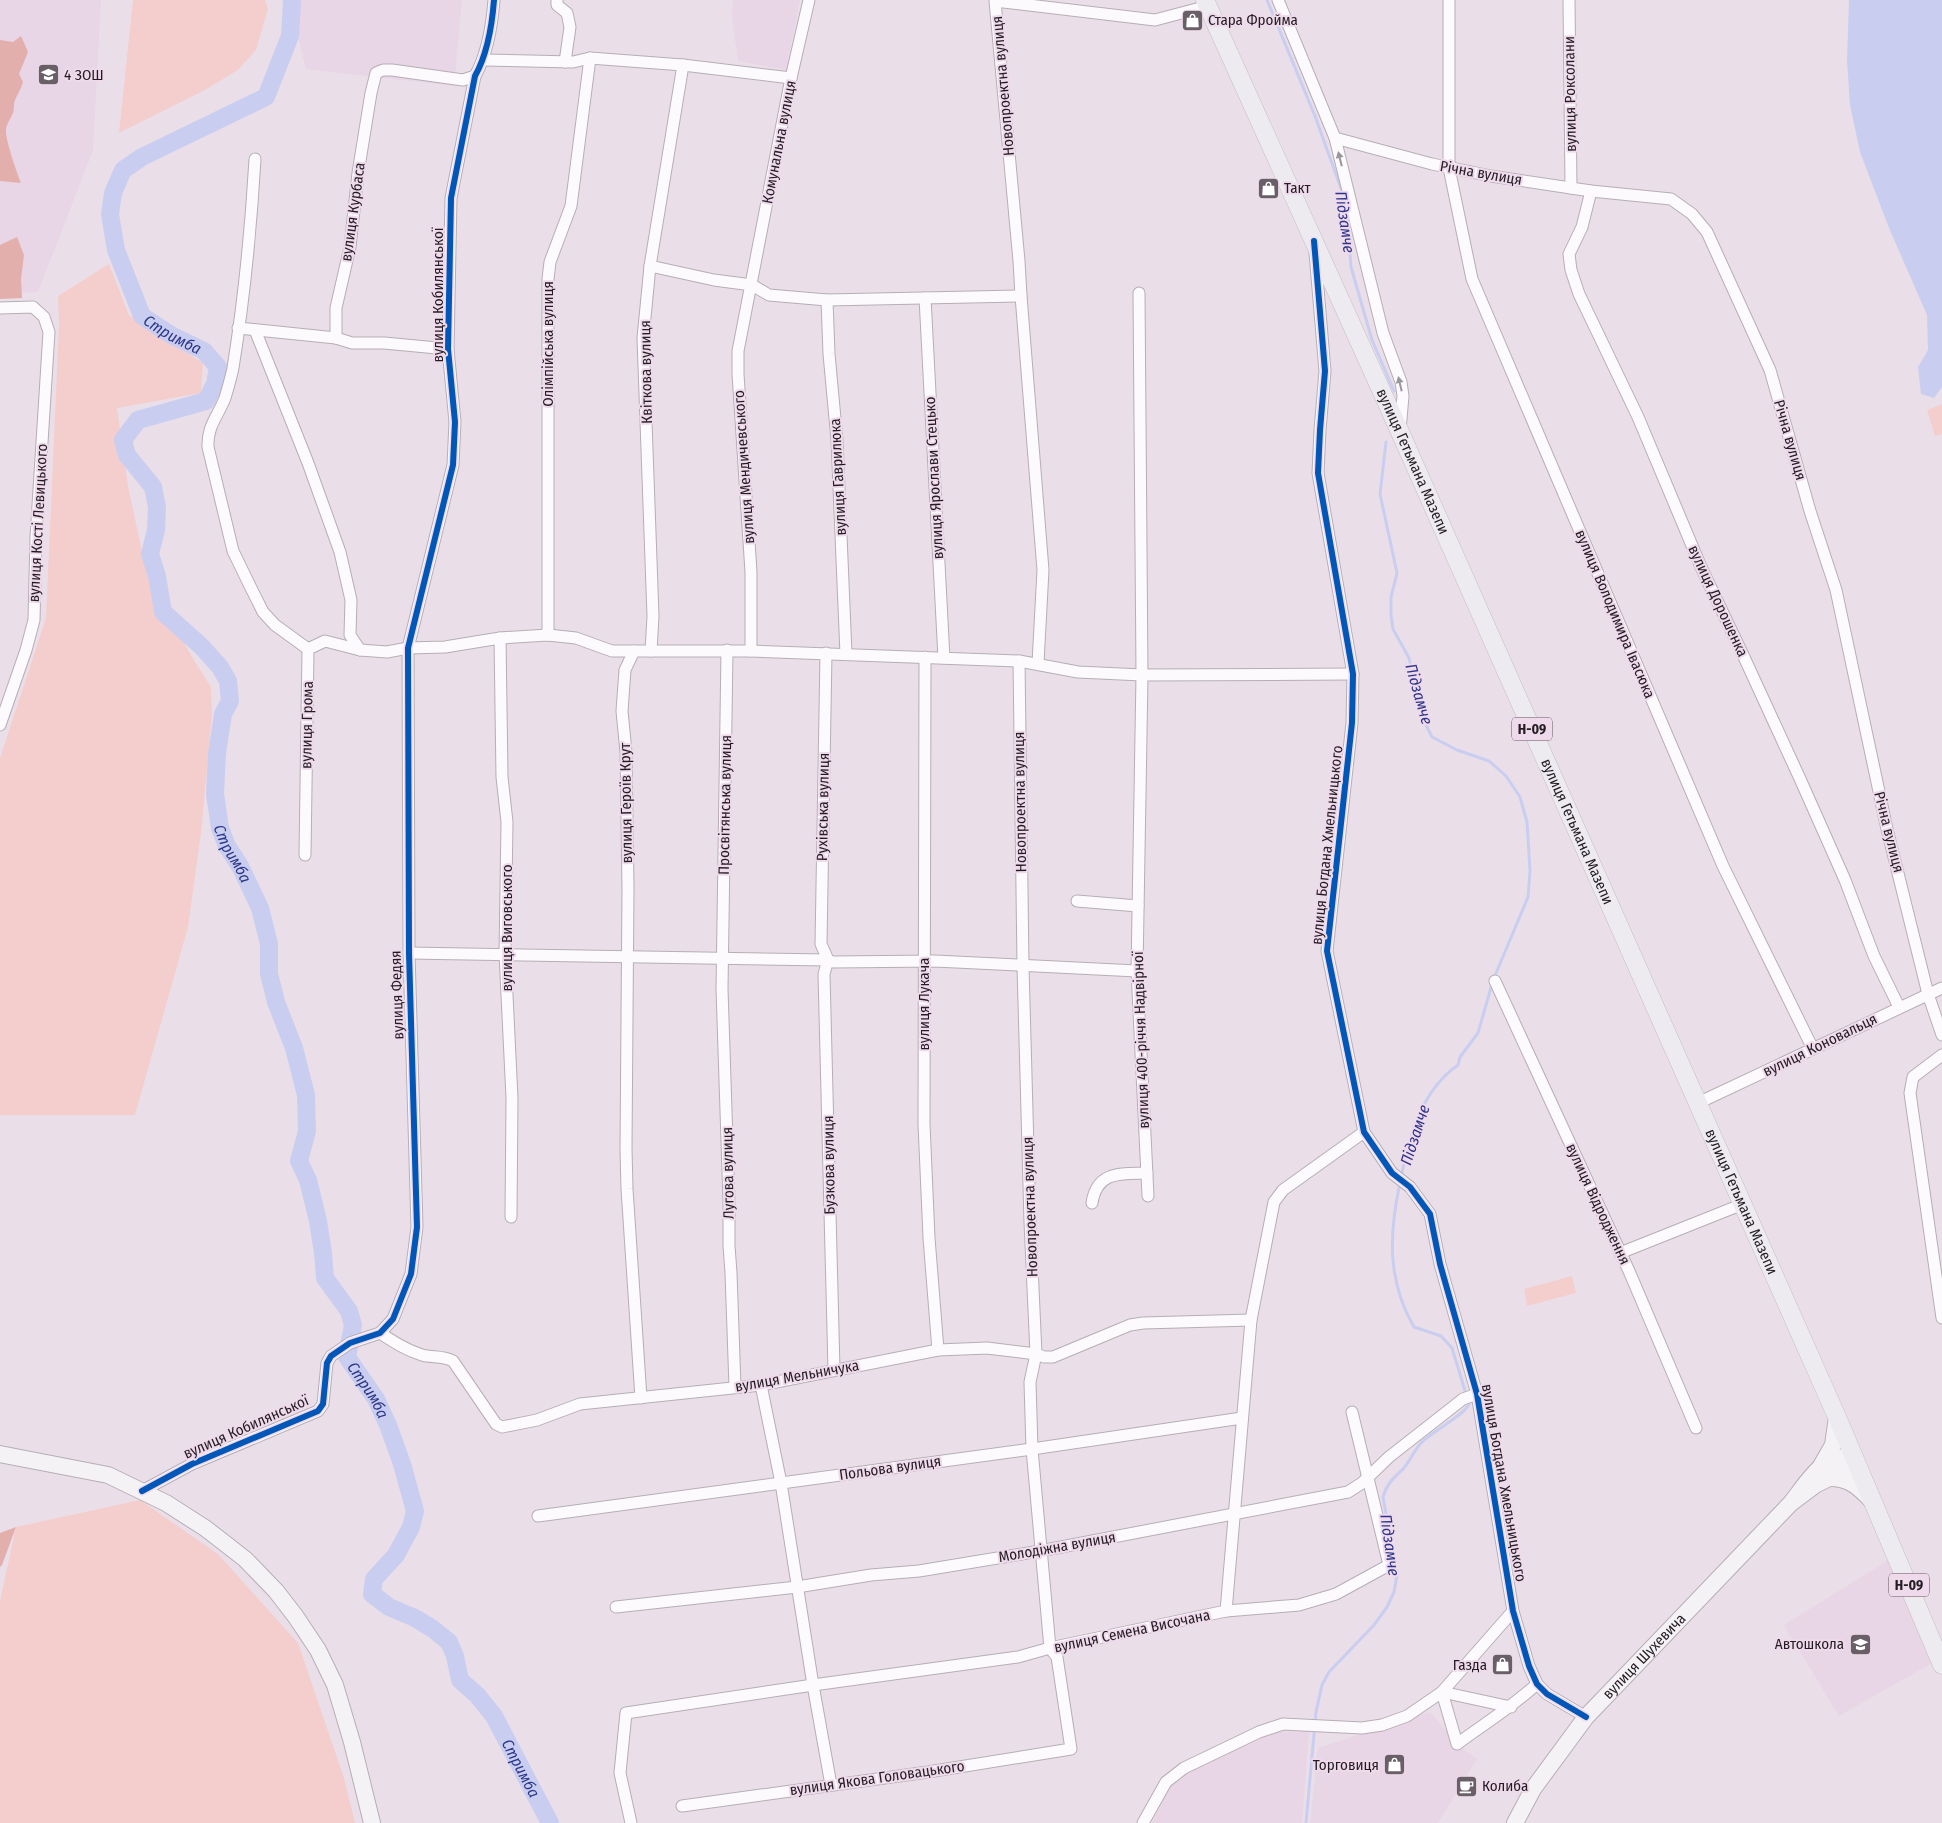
<svg xmlns="http://www.w3.org/2000/svg" width="1942" height="1823" viewBox="0 0 1942 1823" font-family="'Fira Sans Condensed',sans-serif">
  <style>
    .built { fill: #e8d5e5 }
    .green { fill: #f4cecd }
    .forest { fill: #e3afad }
    .water { fill: #c9cef0 }
    .lines { fill: none; stroke-linecap: round; stroke-linejoin: round }
    .stream { stroke: #c9cef0; stroke-width: 3 }
    .river { stroke: #c9cef0; stroke-width: 18 }
    .street-casing { stroke: #b6aeb5; stroke-width: 13 }
    .secondary-casing { stroke: #b6aeb5; stroke-width: 18 }
    .primary-casing { stroke: #c3bec2; stroke-width: 19 }
    .street { stroke: #fcfafc; stroke-width: 11 }
    .secondary { stroke: #f5f2f6; stroke-width: 16 }
    .primary { stroke: #edeaf0; stroke-width: 18 }
    .cycleway-casing { stroke: #efdaec; stroke-width: 9 }
    .cycleway { stroke: #0057b8; stroke-width: 6 }
    .oneway { fill: #9a969a }
    .labels { text-anchor: middle; dominant-baseline: central; stroke-width: 4; stroke-linejoin: round; paint-order: stroke }
    .shield { fill: #efdaec; stroke: #60555f; stroke-width: 1 }
    .shield-label { font-size: 14px; font-weight: bold; fill: #231c22 }
    .poi-label { font-size: 15px; fill: #231c22; stroke: #efdaec; text-anchor: start }
    .street-label { font-size: 15px; fill: #231c22; stroke: #efdaec }
    .water-label { font-size: 16px; font-style: italic; fill: #2d3689; stroke: #efdaec }
  </style>
  <rect width="100%" height="100%" fill="#eadfe8"/>
  <g class="built">
    <path d="M0 0H101L93 150 38 292 0 294Z"/>
    <path d="M289 0H462L454 86 306 69Z"/>
    <path d="M733 0H800L786 70 738 61 732 16Z"/>
    <path d="M1890 1559 1932 1663 1839 1716 1784 1625Z"/>
    <path d="M1430 1712 1457 1744 1477 1759 1438 1823H1310L1318 1748Z"/>
    <path d="M1309 1731 1302 1823H1152L1171 1786 1203 1763 1277 1732Z"/>
  </g>
  <g class="green">
    <path d="M133 0H265L268 9 256 50 238 70 205 90 119 133Z"/>
    <path d="M109 264 129 315 203 363 201 393 117 408 128 486 147 575 192 657 211 687 212 715 201 833 188 927 135 1115H0V758L46 618 59 326 58 296Z"/>
    <path d="M1942 404V434L1935 436 1927 410Z"/>
    <path d="M1572 1276 1576 1293 1527 1306 1524 1289Z"/>
    <path d="M140 1500 218 1554 298 1643 344 1778 355 1823H0V1601L16 1527Z"/>
  </g>
  <g class="forest">
    <path d="M21 36 28 52 19 74 23 82C21 89 18 93 15 100 13 105 15 110 12 115 10 120 6 125 6 130 5 139 17 173 21 183L0 181V40L13 42Z"/>
    <path d="M17 237 24 255 21 279 22 298 0 299V245Z"/>
    <path d="M16 1527 2 1565 0 1567V1533Z"/>
  </g>
  <path class="water" d="M1849 0H1942V387L1934 398 1921 394 1918 367 1928 350 1927 315 1889 228 1860 152 1850 105 1847 61Z"/>
  <g class="lines">
    <g class="stream">
      <path d="M1267 0 1315 116 1343 194 1348 223 1351 267 1372 340 1394 391"/>
      <path d="M1386 442 1380 494 1397 573 1391 597V615L1393 629 1409 658 1422 717 1432 737 1457 750 1489 761 1506 776 1520 797 1527 822 1530 871 1528 897 1494 978"/>
      <path d="M1401 1177C1410 1135 1421 1091 1458 1065L1460 1057 1478 1033 1492 984"/>
      <path d="M1306 1823 1316 1712 1322 1685 1329 1672 1374 1625 1387 1607 1394 1592 1397 1575 1383 1497C1387 1483 1393 1479 1403 1469 1410 1461 1414 1451 1421 1443 1431 1432 1465 1415 1469 1404L1452 1348 1441 1336 1414 1327C1387 1281 1389 1233 1400 1183"/>
    </g>
    <path class="river" id="s1" d="M292 0 290 36 266 97 142 157 123 170 113 193 110 214 116 250 142 316 171 335 204 351 218 367 215 384 206 401 138 420 123 440 127 455 153 487 157 507 156 530 150 554 157 576 163 612 202 647 220 667 228 681 230 701 223 714 217 754 215 794 220 828 227 846 240 866 260 908 269 944V974L276 1002 294 1048 306 1095 307 1131 299 1161 308 1180 318 1221 323 1253 325 1278 349 1311 353 1325 347 1357 376 1399 388 1425 402 1464 415 1511 411 1527 396 1555 374 1579 372 1594 389 1607 415 1618 433 1629 449 1642 455 1656 460 1680 477 1695 494 1716 550 1823"/>
    <defs>
      <g id="street">
        <path d="M557 0V5L567 13 570 27 565 62"/>
        <path d="M1278 0 1335 138 1383 333 1401 382 1403 396 1400 430"/>
        <path d="M1449 0V168L1472 279 1723 866 1813 1049"/>
        <path d="M1569 0 1571 188"/>
        <path d="M484 60 573 62 590 58 683 65 791 78"/>
        <path d="M1335 138 1432 164 1491 176 1591 191 1671 199 1692 214 1707 232 1770 370 1810 511 1836 590 1887 829 1928 994 1942 1035"/>
        <path d="M255 159C251 229 244 299 233 368 231 378 228 388 225 398 218 416 207 426 208 447L233 551 250 586 263 612 275 625 308 649"/>
        <path d="M1591 191 1582 227 1569 254 1571 270 1579 294 1638 417 1701 567 1744 657 1801 781 1845 880 1874 956 1899 1007"/>
        <path d="M1315 253 1325 371 1320 430 1318 473 1353 674 1352 723 1327 951 1364 1132 1392 1173 1410 1187 1430 1214 1440 1264 1477 1394 1513 1611 1529 1666 1537 1684 1547 1694 1586 1717"/>
        <path d="M650 266 714 280 752 285 769 295 827 300 1021 296"/>
        <path d="M1139 293 1142 675 1137 971 1148 1196"/>
        <path d="M925 298 944 658"/>
        <path d="M827 300 829 354 837 440 846 654"/>
        <path d="M0 308 33 307 44 317 49 332 36 537 34 620 26 650 0 725"/>
        <path d="M238 328 336 338"/>
        <path d="M255 330 308 463 340 552 351 600 350 635 360 650"/>
        <path d="M448 349 384 343H352L336 338V308L350 247 358 173 371 93 376 73 383 70H392L463 80 475 76"/>
        <path d="M548 635V279L550 262 571 206 590 58"/>
        <path d="M500 638 502 777 507 822 505 954 512 1098 511 1217"/>
        <path d="M727 650 722 989 729 1202V1246L731 1273 735 1387"/>
        <path d="M634 651 625 670 622 711 626 752 628 888 626 1149 627 1189 641 1398"/>
        <path d="M651 651 653 616 643 338 650 266 683 65"/>
        <path d="M751 651V572L738 374V351L791 78 809 0"/>
        <path d="M826 653 821 944 828 960 824 974 834 1370"/>
        <path d="M925 657 924 1124 929 1238 938 1350"/>
        <path d="M1038 663 1043 570 1021 296 1019 261 995 1 1155 20 1208 6"/>
        <path d="M305 855 308 649 325 641 360 650 387 652 408 648 445 647 500 638 548 635 576 638 612 651H751L1019 661 1078 672 1142 675 1353 674"/>
        <path d="M1077 901 1138 906"/>
        <path d="M409 953 828 960 833 962 935 961 1137 971"/>
        <path d="M1495 981 1629 1271 1696 1428"/>
        <path d="M1942 1055 1913 1077 1910 1093 1942 1318"/>
        <path d="M1698 1103 1942 988"/>
        <path d="M1092 1203C1097 1170 1122 1174 1147 1173"/>
        <path d="M1620 1253 1743 1204"/>
        <path d="M380 1333C394 1342 406 1350 422 1355 432 1358 443 1355 453 1361L496 1424 502 1427 537 1420 580 1404 761 1385 938 1350 987 1348 1036 1354 1044 1357H1053L1130 1325 1143 1323 1251 1320"/>
        <path d="M761 1385 781 1483 813 1685 831 1785"/>
        <path d="M142 1491 192 1464 318 1411 323 1404 327 1363 331 1356 350 1343 380 1333 393 1319 411 1274 417 1227 409 953 408 648 453 465 455 422 448 349 451 198 475 76C488 53 492 26 494 0"/>
        <path d="M538 1516 1032 1449 1242 1418"/>
        <path d="M616 1607 797 1587 871 1575 919 1571 1040 1551 1348 1492 1362 1483 1389 1457 1463 1399 1477 1394"/>
        <path d="M1226 1611 1299 1605 1336 1594 1389 1565 1352 1412"/>
        <path d="M1511 1707 1442 1692 1457 1744C1484 1724 1512 1707 1537 1684"/>
        <path d="M682 1806 928 1772 1071 1749 1057 1657 1050 1648 1032 1449 1030 1382 1036 1354 1030 1222 1023 966 1019 661"/>
        <path d="M631 1823 620 1773 626 1713 813 1685 1018 1657 1050 1648 1226 1611 1251 1320 1274 1202 1283 1190 1364 1132"/>
        <path d="M1143 1823 1166 1782 1184 1768 1259 1732 1283 1724 1362 1728 1382 1725 1407 1716 1442 1692 1513 1611"/>
      </g>
      <g id="secondary">
        <path d="M0 1454 108 1475 166 1503 205 1528 245 1559 276 1591 296 1617 318 1650 335 1685 352 1742 372 1823"/>
        <path d="M1821 1466 1833 1445 1837 1417"/>
        <path d="M1830 1478C1849 1478 1859 1487 1872 1501"/>
        <path id="s2" d="M1515 1823 1533 1789 1586 1717 1791 1503C1807 1483 1825 1449 1855 1459L1845 1470 1815 1485 1791 1503"/>
      </g>
      <g id="primary">
        <path id="s3" d="M1205 0 1400 432 1837 1417 1942 1665"/>
      </g>
    </defs>
    <use href="#street" class="street-casing"/>
    <use href="#secondary" class="secondary-casing"/>
    <use href="#primary" class="primary-casing"/>
    <use href="#street" class="street"/>
    <use href="#secondary" class="secondary"/>
    <use href="#primary" class="primary"/>
    <defs>
      <g id="cycleway">
        <path d="M1314 241 1325 371 1320 430 1318 473 1353 674 1352 723 1327 951 1364 1132 1392 1173 1410 1187 1430 1214 1440 1264 1477 1394 1513 1611 1529 1666 1537 1684 1547 1694 1586 1717"/>
        <path d="M142 1491 192 1464 318 1411 323 1404 327 1363 331 1356 350 1343 380 1333 393 1319 411 1274 417 1227 409 953 408 648 453 465 455 422 448 349 451 198 475 76C488 53 492 26 494 0"/>
      </g>
    </defs>
    <use href="#cycleway" class="cycleway-casing"/>
    <use href="#cycleway" class="cycleway"/>
  </g>
  <defs><path id="oneway-solid" d="M-6-.8H1V-3.2L6.5 0L1 3.2V.8H-6Z" transform="scale(1.25)"/></defs>
  <g class="oneway">
    <use href="#oneway-solid" transform="translate(1340 159) rotate(-104)"/>
    <use href="#oneway-solid" transform="translate(1400 384) rotate(-103)"/>
  </g>
  <defs>
    <symbol id="shop-square" viewBox="-11 -11 22 22"><rect x="-9" y="-9" width="18" height="18" rx="4" fill="#696067" stroke="#efdaec"/><path d="M-5-2.5h2.3a2.7 3.5 0 0 1 5.4 0H5L5.5 6h-11ZM-1.5-2.5h3a1.5 2.3 0 0 0-3 0Z" fill="#fff"/></symbol>
    <symbol id="school-square" viewBox="-11 -11 22 22"><rect x="-9" y="-9" width="18" height="18" rx="4" fill="#696067" stroke="#efdaec"/><path d="M0-5L7-2L0 1L-7-2ZM-4 1L0 2.5L4 1V4Q0 6-4 4Z" fill="#fff"/></symbol>
    <symbol id="cafe-square" viewBox="-11 -11 22 22"><rect x="-9" y="-9" width="18" height="18" rx="4" fill="#696067" stroke="#efdaec"/><path d="M-5.5-4.5H6V0H3Q3 3.5 0 3.5H-2.5Q-5.5 3.5-5.5 0ZM3-3.2v2h1.7v-2ZM-6 4.5H4V6H-6Z" fill="#fff"/></symbol>
  </defs>
  <g fill-rule="evenodd">
    <use href="#shop-square" x="1180" y="8" width="25" height="25"/>
    <use href="#school-square" x="36" y="62" width="25" height="25"/>
    <use href="#shop-square" x="1256" y="176" width="25" height="25"/>
    <use href="#school-square" x="1848" y="1632" width="25" height="25"/>
    <use href="#shop-square" x="1490" y="1652" width="25" height="25"/>
    <use href="#shop-square" x="1382" y="1752" width="25" height="25"/>
    <use href="#cafe-square" x="1454" y="1774" width="25" height="25"/>
  </g>
  <g class="labels">
    <g class="shield">
      <rect x="1512" y="717.5" width="40" height="23" rx="4"/>
      <rect x="1889" y="1573.5" width="40" height="23" rx="4"/>
    </g>
    <g class="shield-label">
      <text x="1532" y="729">Н-09</text>
      <text x="1909" y="1585">Н-09</text>
    </g>
    <g class="poi-label">
      <text x="1208" y="20">Стара Фройма</text>
      <text x="64" y="75">4 ЗОШ</text>
      <text x="1284" y="188">Такт</text>
      <text x="1844" y="1644" text-anchor="end">Автошкола</text>
      <text x="1487" y="1665" text-anchor="end">Газда</text>
      <text x="1379" y="1765" text-anchor="end">Торговиця</text>
      <text x="1482" y="1786">Колиба</text>
    </g>
    <g class="street-label">
      <text transform="translate(1003 86) rotate(-95)">Новопроектна вулиця</text>
      <text transform="translate(1570 94) rotate(-91)">вулиця Роксолани</text>
      <text transform="translate(779 142) rotate(-79)">Комунальна вулиця</text>
      <text transform="translate(1481 173) rotate(10)">Річна вулиця</text>
      <text transform="translate(353 212) rotate(-82)">вулиця Курбаса</text>
      <text transform="translate(438 295) rotate(-90)">вулиця Кобилянської</text>
      <text transform="translate(548 344) rotate(-90)">Олімпійська вулиця</text>
      <text transform="translate(646 372) rotate(-91)">Квіткова вулиця</text>
      <text transform="translate(1790 440) rotate(74)">Річна вулиця</text>
      <text stroke="none"><textPath href="#s3" startOffset="506">вулиця Гетьмана Мазепи</textPath></text>
      <text transform="translate(744 467) rotate(-94)">вулиця Мендичевського</text>
      <text transform="translate(838 477) rotate(-93)">вулиця Гаврилюка</text>
      <text transform="translate(934 478) rotate(-93)">вулиця Ярослави Стецько</text>
      <text transform="translate(38 523) rotate(-87)">вулиця Кості Левицького</text>
      <text transform="translate(1718 601) rotate(65)">вулиця Дорошенка</text>
      <text transform="translate(1615 614) rotate(67)">вулиця Володимира Івасюка</text>
      <text transform="translate(307 725) rotate(-89)">вулиця Грома</text>
      <text transform="translate(1020 802) rotate(-91)">Новопроектна вулиця</text>
      <text transform="translate(626 803) rotate(-91)">вулиця Героїв Крут</text>
      <text transform="translate(725 805) rotate(-89)">Просвітянська вулиця</text>
      <text transform="translate(823 807) rotate(-89)">Рухівська вулиця</text>
      <text stroke="none"><textPath href="#s3" startOffset="911">вулиця Гетьмана Мазепи</textPath></text>
      <text transform="translate(1889 832) rotate(76)">Річна вулиця</text>
      <text transform="translate(1327 845) rotate(-84)">вулиця Богдана Хмельницького</text>
      <text transform="translate(507 928) rotate(-90)">вулиця Виговського</text>
      <text transform="translate(397 995) rotate(-92)">вулиця Федяя</text>
      <text transform="translate(924 1004) rotate(-90)">вулиця Лукача</text>
      <text transform="translate(1141 1040) rotate(-92)">вулиця 400-річчя Надвірної</text>
      <text transform="translate(1820 1045) rotate(-26)">вулиця Коновальця</text>
      <text transform="translate(829 1165) rotate(-91)">Бузкова вулиця</text>
      <text transform="translate(728 1173) rotate(-91)">Лугова вулиця</text>
      <text stroke="none"><textPath href="#s3" startOffset="1316">вулиця Гетьмана Мазепи</textPath></text>
      <text transform="translate(1598 1204) rotate(65)">вулиця Відродження</text>
      <text transform="translate(1030 1207) rotate(-92)">Новопроектна вулиця</text>
      <text transform="translate(797 1376) rotate(-10)">вулиця Мельничука</text>
      <text transform="translate(246 1427) rotate(-24)">вулиця Кобилянської</text>
      <text transform="translate(890 1468) rotate(-8)">Польова вулиця</text>
      <text transform="translate(1504 1483) rotate(80)">вулиця Богдана Хмельницького</text>
      <text transform="translate(1057 1547) rotate(-10)">Молодіжна вулиця</text>
      <text transform="translate(1132 1631) rotate(-12)">вулиця Семена Височана</text>
      <text stroke="none"><textPath href="#s2" startOffset="212">вулиця Шухевича</textPath></text>
      <text transform="translate(877 1778) rotate(-8)">вулиця Якова Головацького</text>
    </g>
    <g class="water-label">
      <text transform="translate(1345 222) rotate(82)">Підзамче</text>
      <text stroke="none"><textPath href="#s1" startOffset="452">Стримба</textPath></text>
      <text transform="translate(1419 694) rotate(74)">Підзамче</text>
      <text stroke="none"><textPath href="#s1" startOffset="1099">Стримба</textPath></text>
      <text transform="translate(1415 1135) rotate(-72)">Підзамче</text>
      <text stroke="none"><textPath href="#s1" startOffset="1669">Стримба</textPath></text>
      <text transform="translate(1390 1545) rotate(82)">Підзамче</text>
      <text stroke="none"><textPath href="#s1" startOffset="2135">Стримба</textPath></text>
    </g>
  </g>
</svg>
